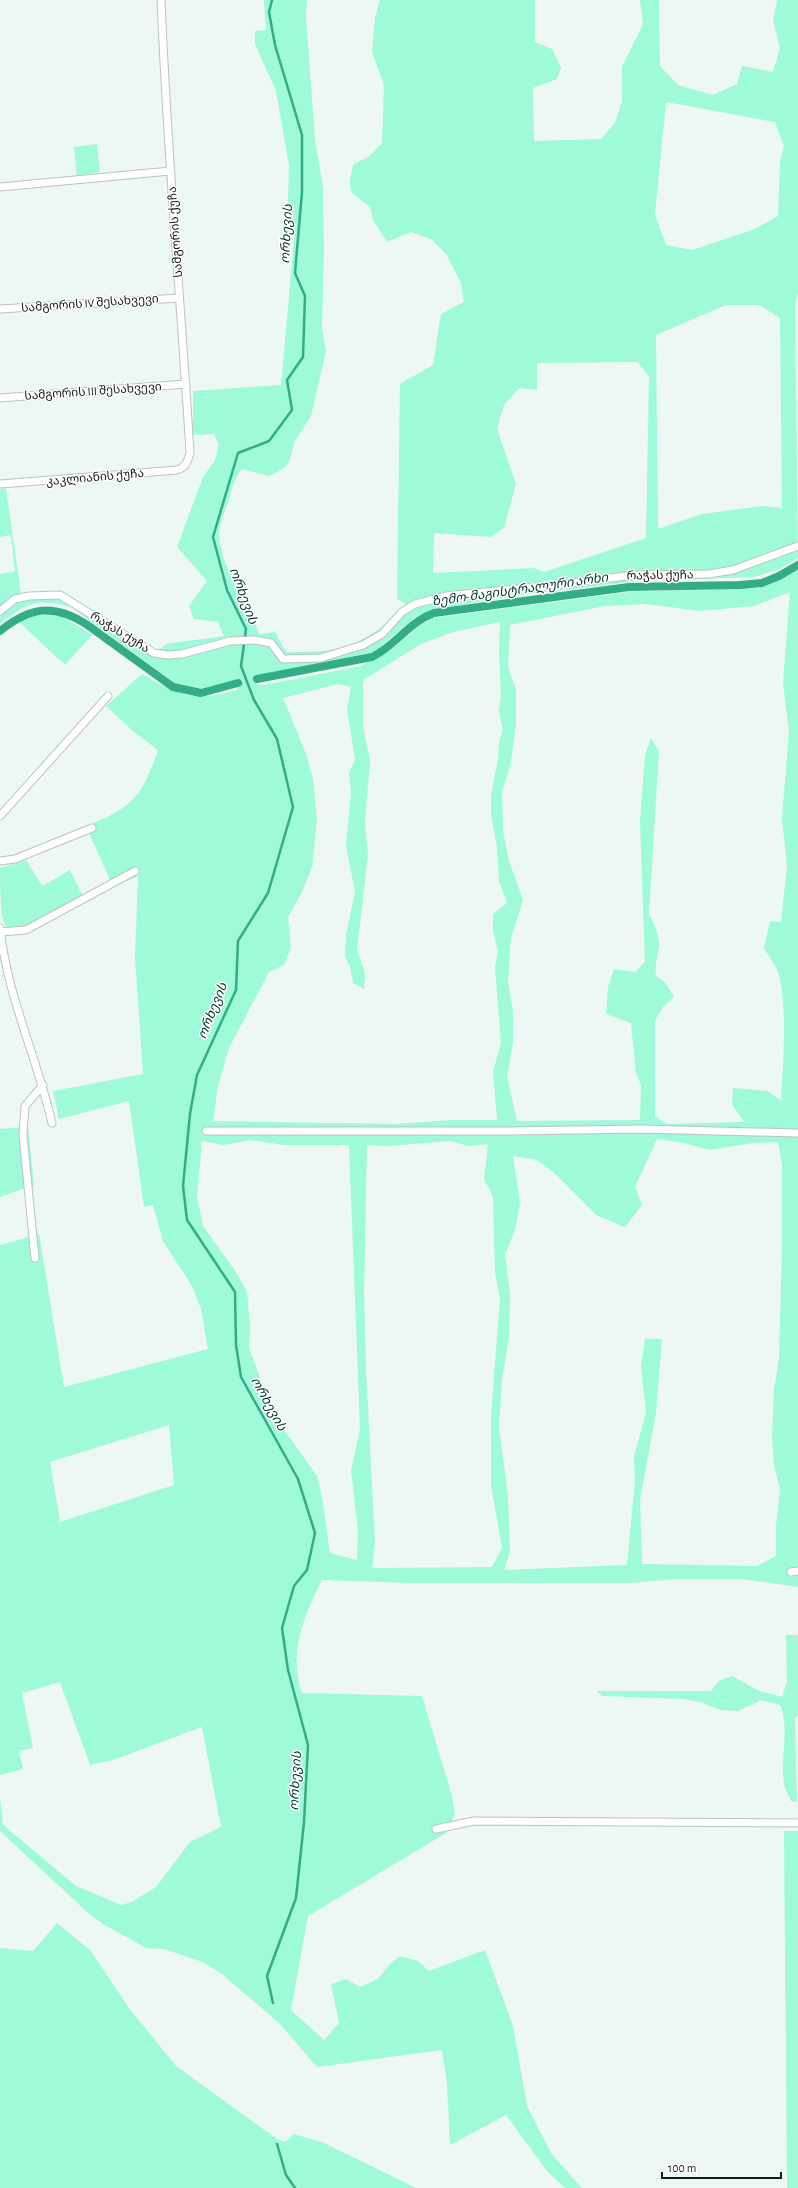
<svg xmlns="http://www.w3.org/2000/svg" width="798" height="2188" viewBox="0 0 798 2188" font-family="'Alegreya Sans','Noto Sans Georgian',sans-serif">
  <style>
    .green { fill: #9ffad8; fill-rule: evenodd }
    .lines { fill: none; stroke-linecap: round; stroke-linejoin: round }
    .stream { stroke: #33ad88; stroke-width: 2.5 }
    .canal { stroke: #33ad88; stroke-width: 8 }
    .street-casing { stroke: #bac4c0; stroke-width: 9 }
    .street { stroke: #fff; stroke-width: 7 }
    .labels { text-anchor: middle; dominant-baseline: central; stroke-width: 3; stroke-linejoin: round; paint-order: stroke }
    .street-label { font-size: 12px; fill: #151917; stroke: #fff }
    .water-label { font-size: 13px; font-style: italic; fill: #003728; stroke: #fff }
  </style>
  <rect width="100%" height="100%" fill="#edf7f3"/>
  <g class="green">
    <path d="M264 0H307L306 16 315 140 323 187 324 253 322 328 326 351 311 416 295 441 289 462 283 469 269 476 242 469C234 479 231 491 228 503 225 510 222 518 220 526 214 562 250 601 259 634L275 632 286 652C327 652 347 652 382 627 391 621 398 611 406 604L397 599 400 384 433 365 441 314 464 302 461 283 446 254 431 239 411 232 387 242 373 220 370 206C348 193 346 189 354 164L368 157 382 143 384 85 372 52 375 17 380 0H535V42L552 49 561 68 557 79 533 88 534 141 601 139 615 123 622 101V67L643 24 640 0H659L660 66 678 85 713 95 737 84 742 66 773 72 780 48 773 20 777 0H798V293L795 306 798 558 777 570 754 577 638 581 523 595 433 609 414 618 374 652 255 677 257 685H264L361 666 393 648 419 626 433 618 629 592 756 588 767 586 798 569V1587L742 1579H676L630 1583H411L322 1580C304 1616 288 1652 302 1693L422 1696 452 1796 455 1814 446 1833 308 1916 291 2010 324 2040 339 2023 331 1984 346 1979 360 1987 378 1979 389 1965 400 1956 418 1961 429 1971 485 1950 513 2026 527 2106 551 2153 582 2188H565L547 2171 506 2115 450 2145 447 2084 442 2050 317 2067 279 2023 222 1974 203 1962 164 1949 146 1948 103 1924 87 1912 0 1831V1797L3 1825 76 1886 121 1905 132 1902 156 1887 190 1842 221 1827 202 1727 113 1760 90 1765 60 1682 22 1693 33 1748 19 1751 23 1769 0 1775V1245L39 1234 64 1387 208 1349 201 1309 192 1286 163 1241 153 1205 144 1207 129 1101 59 1119 53 1091 143 1074 135 957 138 876 113 887 86 826C133 808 142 796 158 750L134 732 106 706 142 674C179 696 194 702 237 690L239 680C213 685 207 693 179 686L71 607C37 598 26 603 0 624V615L17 602 53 596 153 656 166 644 224 636 218 622 194 619 189 606 207 581 177 547 203 477 215 460 219 445 214 434 193 435V391L281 385 295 229H287L289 166 276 91 255 44V31L266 30ZM666 102 775 122 784 146 780 161 778 216 755 229 692 250 666 245 655 215ZM726 305H759L780 318 782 508 763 506 702 514 658 529 656 335ZM638 362 649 377 646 538 544 572 534 568 433 573 434 533 490 537 504 528 516 484 497 429 504 405 519 388 537 390V363ZM790 592 783 683 789 731 782 818 787 867 781 922 770 921 764 948C768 955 775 964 778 972 788 1003 783 1067 781 1100L767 1091 733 1088 732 1104 744 1122 667 1124 655 1116V1021L663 1007 674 997 665 982 656 976C655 965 657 958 659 947 660 937 654 923 649 914L659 751 651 738 645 755 640 822 645 962 635 972 614 969 608 987 606 1014 631 1023 636 1073 641 1085 640 1120 517 1121 507 1077 513 1042V1012L508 981 511 938 523 900 509 861 503 831 502 791 510 767 516 724V689L508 667 510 625 605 606 646 604 700 611 754 606ZM500 622 499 650 501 695 499 712 503 730 499 742 498 759 491 795V815L497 848 499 881 507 903 493 914V931L498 951 495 967 501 1043 493 1072 497 1120H451L396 1124 213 1121 218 1086 229 1048 269 972 284 965 291 948 288 917 302 892 312 867 317 820 313 779 306 754 283 698 338 684 351 687 347 709 355 759 349 773 351 792 346 845 355 892 346 935 345 956 350 967 353 983 364 989 365 973 357 950 368 854 365 822 370 761 363 726V680L421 644 453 632ZM657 1139 684 1143 709 1150 753 1143 778 1142 782 1166V1248L779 1358 774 1390 772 1437 774 1466 780 1489 776 1526V1556L757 1566 642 1564 640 1500 656 1413 662 1339H645L641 1366 646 1412 634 1457 635 1481 627 1565 504 1570 510 1552 508 1496 499 1426 502 1381 509 1335 510 1295 505 1255 515 1230 520 1204 513 1156 537 1160 553 1172 596 1215 625 1227 642 1205 635 1187ZM250 1140 284 1145H349L360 1429 351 1471 358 1530 357 1560 330 1553 322 1497 317 1476 280 1424 267 1397 249 1348 250 1325 247 1292 236 1272 203 1226 197 1197 202 1141 224 1145ZM451 1141 468 1146 488 1144 484 1179 493 1197 495 1272 500 1299 491 1415V1485L502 1548 492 1567 372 1568 375 1544 366 1367 364 1294 367 1145 389 1146ZM169 1425 174 1485 60 1522 50 1462Z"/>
    <path d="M97 144 100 172 77 176 74 147Z"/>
    <path d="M6 488 21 594 13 597 0 607V574L15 571 11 535 0 537V489Z"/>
    <path d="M48 614 60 615 92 635 65 665 19 622 30 616Z"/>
    <path d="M26 860 42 886 70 870 82 895C69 902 18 938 5 925 0 916 0 880 0 868Z"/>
    <path d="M28 1127 34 1185 0 1197V1129Z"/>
    <path d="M786 1635H798V1715L795 1718 797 1802 791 1801C789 1796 785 1789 784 1784 780 1759 790 1727 780 1705L761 1700 738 1711 720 1710 703 1703 684 1699 602 1696 597 1691H711L719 1681 732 1676 759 1691 782 1697 787 1682Z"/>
    <path d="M784 1831H798V2188H787Z"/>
    <path d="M57 1923 90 1950 129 2008 176 2066 277 2139 285 2142 294 2134 324 2143 416 2188H0V1948L33 1951Z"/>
  </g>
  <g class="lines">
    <g class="stream">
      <path d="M272 0 269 12 275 45 302 135V192L295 273 305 296 303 357 287 380 292 410 269 441 238 453 213 537 227 590 246 629 241 666 254 700 277 739 293 807 268 893 238 941 236 990 197 1075 190 1114 183 1186 187 1220 235 1292 236 1345 241 1377 298 1479 315 1533 307 1570 294 1586 282 1628 288 1670 308 1745 304 1822 296 1898 267 1976 273 2003"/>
      <path d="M277 2144 286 2175 295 2188"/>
    </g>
    <g class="canal">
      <path d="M0 631C30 607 53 603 86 624L173 687 201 693 238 683"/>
      <path d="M257 679 372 657C395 646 409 622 434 613L629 587 740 585 762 583 779 576 798 565"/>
    </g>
    <defs>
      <g id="street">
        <path d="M0 187 170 171"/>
        <path d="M0 309 179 298"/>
        <path d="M0 398 186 384"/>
        <path d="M0 484 177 470C186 467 187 463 190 453 181 302 167 151 161 0"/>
        <path d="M0 611 15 599 29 596 60 595 154 653 168 655 182 654 230 641 254 640 271 643 283 659 321 658 363 645 382 634 402 612 415 604 446 596 555 585 634 575 709 574 733 570 798 546"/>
        <path d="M0 816 108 696"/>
        <path d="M0 861 15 859 92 828"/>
        <path d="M0 928C7 996 37 1057 52 1123"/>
        <path d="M0 932 26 930 135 871"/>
        <path d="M206 1131H509L642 1129 798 1133"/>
        <path d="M35 1258 23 1135 25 1106 43 1085"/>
        <path d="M791 1572 798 1571"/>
        <path d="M436 1829 474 1821 798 1823"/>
      </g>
    </defs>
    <use href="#street" class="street-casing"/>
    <use href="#street" class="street"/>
  </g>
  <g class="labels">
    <g class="street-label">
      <text transform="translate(175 232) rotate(-94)">სამგორის ქუჩა</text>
      <text transform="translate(90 303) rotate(-4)">სამგორის IV შესახვევი</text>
      <text transform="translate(93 391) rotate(-4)">სამგორის III შესახვევი</text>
      <text transform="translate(95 477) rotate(-5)">კაკლიანის ქუჩა</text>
      <text transform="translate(660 575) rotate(-1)">რაჭას ქუჩა</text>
      <text transform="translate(120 632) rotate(32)">რაჭას ქუჩა</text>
    </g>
    <g class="water-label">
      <text transform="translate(287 234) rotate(-87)">ორხევის</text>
      <text transform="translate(520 590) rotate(-8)">ზემო-მაგისტრალური არხი</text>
      <text transform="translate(243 596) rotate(70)">ორხევის</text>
      <text transform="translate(213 1011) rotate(-68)">ორხევის</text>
      <text transform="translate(268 1404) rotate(61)">ორხევის</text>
      <text transform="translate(296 1781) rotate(-87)">ორხევის</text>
    </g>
  </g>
  <path d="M662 2172v6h119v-6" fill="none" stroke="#151917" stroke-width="2"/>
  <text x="668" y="2172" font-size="12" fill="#151917" stroke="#ffffff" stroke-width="3" paint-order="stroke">100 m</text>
</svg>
